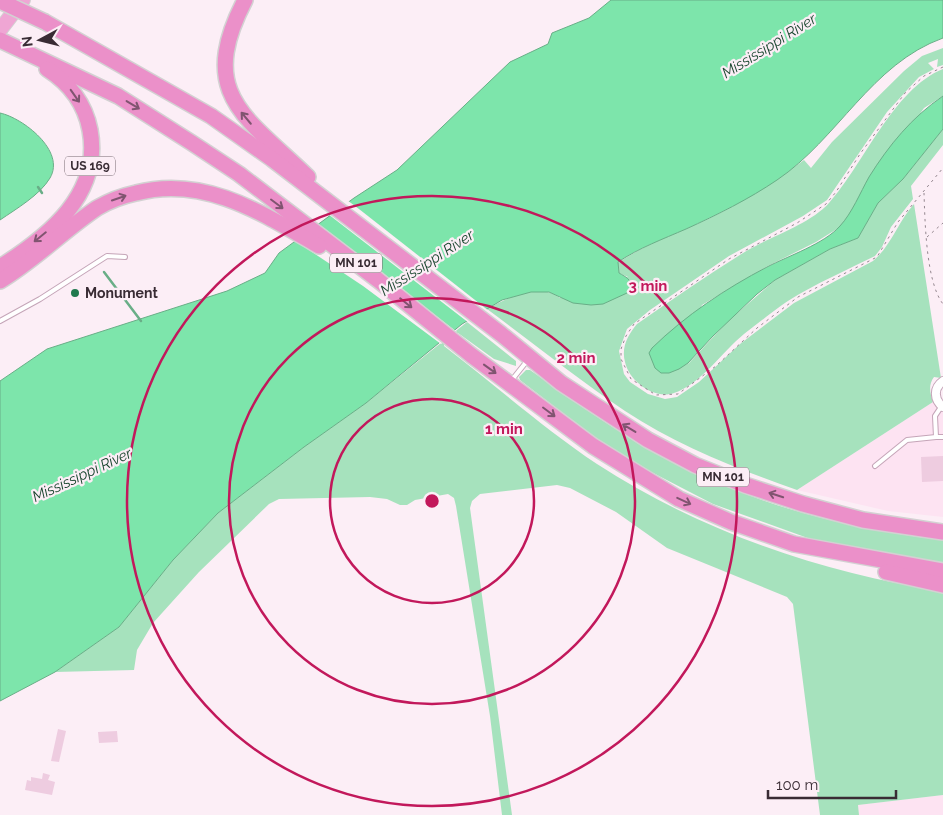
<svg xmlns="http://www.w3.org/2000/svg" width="943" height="815" viewBox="0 0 943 815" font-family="Raleway,sans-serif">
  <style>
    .built { fill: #fde3f2 }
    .green { fill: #a6e2bd }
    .water { fill: #7de5ab; stroke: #69ae87 }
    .pier { fill: #fceef6 }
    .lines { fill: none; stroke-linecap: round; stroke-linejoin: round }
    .stream { stroke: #69ae87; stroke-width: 2.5 }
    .building { fill: #eecce0 }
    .service-casing { stroke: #c5a5b8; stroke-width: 6 }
    .minor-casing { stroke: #c5a5b8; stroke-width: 10 }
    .trunk-casing { stroke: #d3d1d2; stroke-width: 16 }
    .motorway-casing { stroke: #d3d1d2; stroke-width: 18 }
    .path { stroke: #94878f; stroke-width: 1; stroke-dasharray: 2.5 4; stroke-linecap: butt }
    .service { stroke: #fff; stroke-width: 4 }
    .minor { stroke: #fff; stroke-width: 8 }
    .trunk { stroke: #efa6d4; stroke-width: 14 }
    .motorway { stroke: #eb90c9; stroke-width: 15 }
    .motorway-bridge-casing { stroke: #d3d1d2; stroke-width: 18; stroke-linecap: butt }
    .motorway-bridge { stroke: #eb90c9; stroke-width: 15 }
    .oneway { stroke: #805470 }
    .ring { fill: none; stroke: #c2185b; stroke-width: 2.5 }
    .poi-dot { fill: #20794e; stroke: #fceef6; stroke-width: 2 }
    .labels { text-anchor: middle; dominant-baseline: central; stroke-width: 4.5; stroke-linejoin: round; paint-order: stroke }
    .shield { fill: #fceef6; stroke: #74666e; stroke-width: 1 }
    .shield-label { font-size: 12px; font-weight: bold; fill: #392c34 }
    .poi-label { font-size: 14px; font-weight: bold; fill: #392c34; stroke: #fceef6; text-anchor: start }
    .water-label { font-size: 15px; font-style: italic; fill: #1a462f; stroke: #fceef6 }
    .centre { fill: #c2185b; stroke: #fceef6; stroke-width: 2.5 }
    .ring-label { font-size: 15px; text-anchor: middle; font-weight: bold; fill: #c2185b; stroke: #fceef6; stroke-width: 4.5; stroke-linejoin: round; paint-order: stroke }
  </style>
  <rect width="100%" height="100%" fill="#fceef6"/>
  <g class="built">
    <path d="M933 402 943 412V517L888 511 797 490Z"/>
    <path d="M943 795V815H859L858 805Z"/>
  </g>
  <g class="green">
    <path d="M943 48V65L937 67 938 59 928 63 934 69 919 77 887 112 827 200 803 216 729 256 650 310 627 329 619 351 624 374 630 382 648 394 665 399 677 397 699 382 740 344 794 303 873 261C891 246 898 222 914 204L941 378 934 377C928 385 930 393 933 402L797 490C738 469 678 446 625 411 578 379 533 343 487 309 506 298 540 282 560 298L628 277 619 273 618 263C645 244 678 233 708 219 742 203 774 182 804 160L811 168 832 142 904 71 922 56Z"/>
    <path d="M943 69V96L924 108 840 227 816 242 766 267 702 305 669 373 689 363 727 322 775 280 830 249 858 238 878 203 903 179 943 129V145L911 186 913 199 891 227 882 247 875 256C851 268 826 279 803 292 782 303 763 320 744 334 723 351 700 385 674 393 654 400 629 381 625 362 621 347 628 335 637 324 673 299 710 273 748 250 772 236 810 224 829 203 864 164 893 89 943 69Z"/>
    <path d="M467 322 516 361V366L494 359 458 333 444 343V346C495 385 543 428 597 464 698 530 823 574 943 591V795L858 805 859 815H820L793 604 787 597 667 548 616 512 570 488 557 485 480 494 472 501 470 508 512 815H502L490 716 456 506 454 498 448 494 415 500 407 505H400L387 499 370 497 279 499 269 504 199 572 153 623 137 650 134 670 55 672 119 627 173 560 218 513 304 447 366 403Z"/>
    <path d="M526 370H530C566 395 602 422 641 444 737 500 833 527 943 540V564L816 541 713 504 630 461 591 435 520 380 519 377Z"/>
  </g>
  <g class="water">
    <path d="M611 0H943V38C871 64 838 139 777 180 749 199 717 215 686 229 663 239 639 248 618 262L619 273C626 277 631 279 632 288L627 293 603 304 591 305 573 303 549 292H531L502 300 462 324 366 403 304 447 218 513 173 560 119 627 55 672 0 701V381L47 349 227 291 265 273 279 253 354 198 397 170 510 62 548 44 552 33 589 18Z"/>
    <path d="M943 96V129L903 179 878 203 858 238 830 249 775 280 757 294 713 336 688 363 679 369 669 373H661L655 368 649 353 652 348C686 315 725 289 767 267 788 256 824 244 840 226 852 213 860 193 869 177 889 145 912 117 943 96Z"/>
    <path d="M0 113C23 118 66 151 50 178 40 195 16 209 0 220Z"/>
  </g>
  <g class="pier">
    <path d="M347 200 359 209 489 311 469 323 328 214Z"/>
    <path d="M316 223 457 332 441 344 363 286 294 240Z"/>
  </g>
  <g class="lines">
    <g class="stream">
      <path d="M38 187 42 193"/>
      <path d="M104 272 141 321"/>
    </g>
  </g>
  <g class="building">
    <path d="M943 456V481L922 482 921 457Z"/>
    <path d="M58 729 66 731 59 762 51 761Z"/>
    <path d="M117 731 118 742 99 743 98 732Z"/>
    <path d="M43 773 50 775 48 780 55 782 52 795 25 790 27 780 31 781V777L42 779Z"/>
  </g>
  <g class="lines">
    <defs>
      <g id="service">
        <path d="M0 321 40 299 107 256 125 257"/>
        <path d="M511 381 527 361"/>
        <path d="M941 407 935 416 936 437H943"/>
        <path d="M875 466 907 440 936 437"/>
      </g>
      <path id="minor" d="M943 381C933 388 934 400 943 407"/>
      <path id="trunk" d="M0 30 23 0"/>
      <g id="motorway">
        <path d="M245 0C196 94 246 117 308 177"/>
        <path d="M45 22 211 116 272 159 501 334 561 383 648 440 695 465 745 485 803 504 863 520 943 532"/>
        <path d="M0 40 118 96 192 143 239 174 378 280 471 355 593 446 679 499 731 522 794 544 943 571"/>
        <path d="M0 267C49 236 102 194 90 130 85 104 69 83 47 69"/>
        <path d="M0 281C35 260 63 231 97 208 109 201 122 196 136 193 204 175 262 213 319 246"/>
        <path d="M886 572 943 585"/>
      </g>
    </defs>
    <use href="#service" class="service-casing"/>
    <use href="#minor" class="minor-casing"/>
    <use href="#trunk" class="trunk-casing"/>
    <use href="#motorway" class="motorway-casing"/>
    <g class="path">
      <path d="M943 67 924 76 905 93 860 154 836 192 826 204 797 223 729 259 634 324 626 336 621 349V359L631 379 656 395 678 394 716 366 757 328 798 297 877 257 898 222 943 168"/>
      <path d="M924 193C925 222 926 282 943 304"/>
      <path d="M927 237 943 223"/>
    </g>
    <use href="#service" class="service"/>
    <use href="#minor" class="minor"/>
    <use href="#trunk" class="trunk"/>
    <use href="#motorway" class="motorway"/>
    <defs>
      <path id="motorway-bridge" d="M0 1 45 22"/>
    </defs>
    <use href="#motorway-bridge" class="motorway-bridge-casing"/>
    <use href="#motorway-bridge" class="motorway-bridge"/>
  </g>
  <defs><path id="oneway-shaft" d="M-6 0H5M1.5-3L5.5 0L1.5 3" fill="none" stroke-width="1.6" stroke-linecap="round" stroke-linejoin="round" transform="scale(1.25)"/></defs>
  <g class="oneway">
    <use href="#oneway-shaft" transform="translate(75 96) rotate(55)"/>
    <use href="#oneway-shaft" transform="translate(133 105) rotate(31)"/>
    <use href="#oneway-shaft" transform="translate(246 118) rotate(-130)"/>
    <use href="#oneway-shaft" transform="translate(119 198) rotate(-19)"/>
    <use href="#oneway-shaft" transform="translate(277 204) rotate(37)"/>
    <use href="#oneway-shaft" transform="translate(40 237) rotate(141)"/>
    <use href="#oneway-shaft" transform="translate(406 303) rotate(39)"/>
    <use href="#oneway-shaft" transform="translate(490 369) rotate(36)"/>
    <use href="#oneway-shaft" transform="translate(549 412) rotate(37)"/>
    <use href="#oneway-shaft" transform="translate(629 428) rotate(-149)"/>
    <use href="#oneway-shaft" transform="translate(776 495) rotate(-162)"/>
    <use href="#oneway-shaft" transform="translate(684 501) rotate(25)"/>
  </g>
  <g class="ring">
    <circle cx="432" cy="501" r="102"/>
    <circle cx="432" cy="501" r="203"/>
    <circle cx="432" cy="501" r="305"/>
  </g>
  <circle class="poi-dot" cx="75" cy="293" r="5"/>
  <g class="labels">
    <g class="shield">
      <rect x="65" y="156.5" width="50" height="19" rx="4"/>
      <rect x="330" y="253.5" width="52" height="19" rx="4"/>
      <rect x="697" y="467.5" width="52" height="19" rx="4"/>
    </g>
    <g class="shield-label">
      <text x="90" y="166">US 169</text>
      <text x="356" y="263">MN 101</text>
      <text x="723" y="477">MN 101</text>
    </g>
    <g class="poi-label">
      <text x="85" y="293">Monument</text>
    </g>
    <g class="water-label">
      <text transform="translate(769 46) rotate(-32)">Mississippi River</text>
      <text transform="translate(427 263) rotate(-33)">Mississippi River</text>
      <text transform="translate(82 475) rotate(-25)">Mississippi River</text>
    </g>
  </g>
  <circle cx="432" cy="501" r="8" class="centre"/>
  <g class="ring-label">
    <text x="648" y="291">3 min</text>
    <text x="576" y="363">2 min</text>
    <text x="504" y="434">1 min</text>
  </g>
  <g transform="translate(40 40) rotate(263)" stroke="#fceef6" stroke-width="4" paint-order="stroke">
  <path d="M0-4L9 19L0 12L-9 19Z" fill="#392c34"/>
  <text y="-8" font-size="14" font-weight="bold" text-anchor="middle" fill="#392c34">N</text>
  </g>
  <path d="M768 790v8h128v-8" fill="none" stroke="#392c34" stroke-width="2.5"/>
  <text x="776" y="790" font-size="15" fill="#392c34" stroke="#fceef6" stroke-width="4" paint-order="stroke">100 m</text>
</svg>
